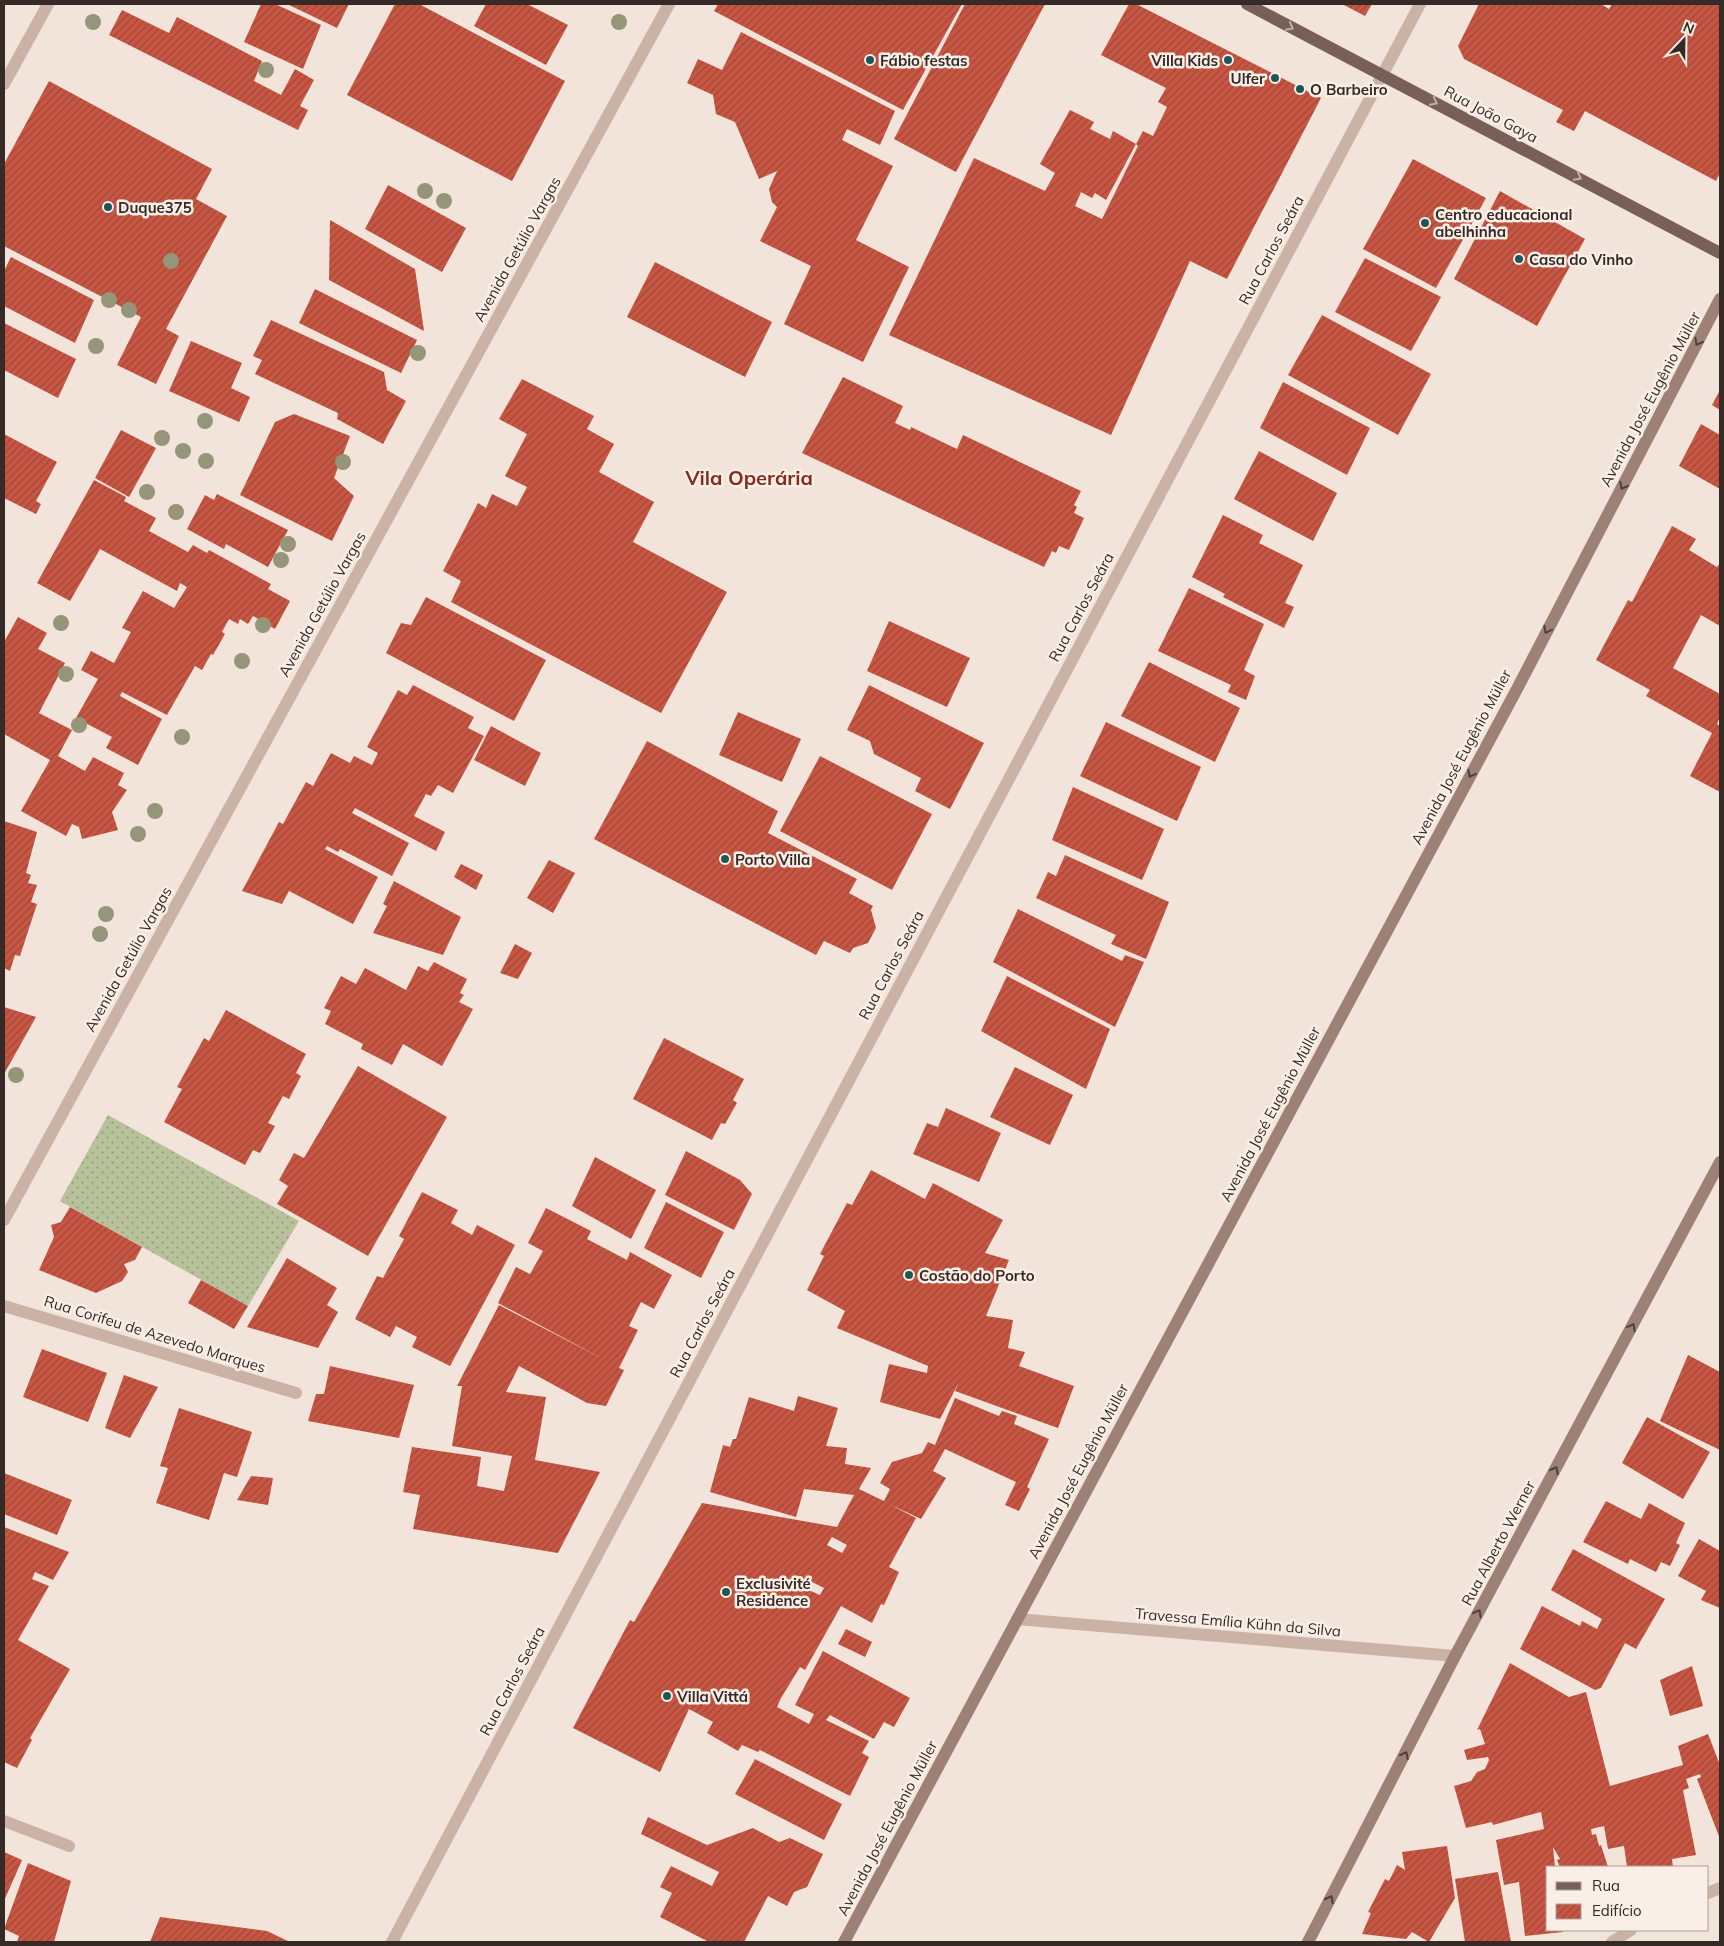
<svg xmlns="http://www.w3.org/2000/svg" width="1724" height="1946" viewBox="0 0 1724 1946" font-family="Mulish,sans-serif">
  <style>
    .grass { fill: url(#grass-dots) }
    .building { fill: url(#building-hatch); fill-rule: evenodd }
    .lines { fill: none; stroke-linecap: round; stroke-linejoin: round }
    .street { stroke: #cab3a6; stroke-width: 12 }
    .secondary { stroke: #9d8177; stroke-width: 12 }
    .primary { stroke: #786058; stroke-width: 12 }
    .tree { fill: #959579 }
    .oneway { stroke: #bfafa6 }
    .oneway2 { stroke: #50403b }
    .poi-dot { fill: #1c5756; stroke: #f9efe6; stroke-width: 2 }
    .labels { text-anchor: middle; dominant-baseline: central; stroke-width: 5; stroke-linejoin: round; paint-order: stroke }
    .poi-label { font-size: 15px; font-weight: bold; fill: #362a27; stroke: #f9efe6; text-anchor: start }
    .street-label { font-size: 15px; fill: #362a27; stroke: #f9efe6 }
    .district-label { font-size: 20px; font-weight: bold; fill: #852e1f; stroke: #f9efe6 }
  </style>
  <defs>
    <pattern id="grass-dots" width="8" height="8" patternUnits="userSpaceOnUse" patternTransform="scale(1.25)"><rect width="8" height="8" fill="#b7c19a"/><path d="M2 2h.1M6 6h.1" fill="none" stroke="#969d7e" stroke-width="1.8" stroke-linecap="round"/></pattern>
    <pattern id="building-hatch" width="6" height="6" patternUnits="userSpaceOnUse" patternTransform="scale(1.25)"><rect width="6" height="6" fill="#c75643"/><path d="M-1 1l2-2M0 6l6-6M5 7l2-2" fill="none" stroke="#a24738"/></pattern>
  </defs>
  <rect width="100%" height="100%" fill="#f2e4da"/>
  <path class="grass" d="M108 1115 299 1221 248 1306 60 1201Z"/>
  <g class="building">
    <path d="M261 4H275L321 25 303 69 244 42Z"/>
    <path d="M287 4H349L337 28Z"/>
    <path d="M395 4H419L565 81 512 181 347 95Z"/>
    <path d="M486 4H527L568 25 546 65 474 26Z"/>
    <path d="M718 4H962L903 110 714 11Z"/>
    <path d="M965 4H1045L956 172 894 139Z"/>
    <path d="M1129 4H1136L1321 98 1227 279 1190 261 1111 435 889 335 974 158 1045 191 1055 173 1040 164 1070 110 1094 122 1090 129 1110 139 1113 131 1136 144 1106 200 1095 193 1092 198 1081 192 1075 206 1102 219 1138 146 1136 144 1143 131 1153 136 1167 107 1158 102 1166 88 1101 55Z"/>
    <path d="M1342 4H1372L1365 16Z"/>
    <path d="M1479 4H1601L1609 9 1612 4H1720V173L1716 181 1585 111 1574 131 1556 122 1563 110 1464 59 1458 46Z"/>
    <path d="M122 10 169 33 177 17 262 61 254 81 281 95 295 69 314 80 300 106 308 110 298 130 109 35Z"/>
    <path d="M741 32 895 111 880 145 847 129 842 140 893 166 856 240 909 267 863 362 784 324 811 266 760 241 777 207 772 202 769 189 777 171 759 179 735 122 716 114 713 95 687 83 698 59 722 70Z"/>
    <path d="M49 81 212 169 196 199 227 216 166 329 179 336 156 384 117 365 141 317 4 246V164Z"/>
    <path d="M1413 159 1486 198 1436 288 1363 249Z"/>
    <path d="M388 185 466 228 442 272 365 229Z"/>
    <path d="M1500 191 1585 239 1537 326 1454 279Z"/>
    <path d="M330 220 415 269 424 331 329 280Z"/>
    <path d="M11 257 94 300 75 343 4 306V271Z"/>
    <path d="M1365 258 1441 297 1411 351 1335 312Z"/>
    <path d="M655 262 772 322 745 377 627 317Z"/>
    <path d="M315 289 417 340 401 373 299 323Z"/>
    <path d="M1322 315 1431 374 1398 435 1288 375Z"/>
    <path d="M271 320 384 372 387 390 406 401 383 444 337 419 338 413 255 374 262 360 253 356Z"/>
    <path d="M4 323 76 359 58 398 4 370Z"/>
    <path d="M191 341 242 363 231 388 250 397 239 422 169 391Z"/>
    <path d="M843 377 903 406 895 423 910 430 911 427 957 449 963 435 1081 491 1074 505 1077 507 1074 513 1084 518 1069 550 1059 546 1056 553 1052 551 1044 567 802 453Z"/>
    <path d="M522 379 594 416 587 429 614 444 599 472 654 502 633 542 727 592 661 713 451 602 461 581 443 571 478 503 486 508 492 494 517 506 527 487 505 476 527 434 499 419Z"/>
    <path d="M1283 382 1370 428 1347 475 1260 428Z"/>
    <path d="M1720 390V410L1712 405Z"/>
    <path d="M294 414 350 436 334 478 354 496 332 541 240 495 275 422Z"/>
    <path d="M1701 424 1720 435V489L1679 466Z"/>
    <path d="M121 430 156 448 129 497 95 478Z"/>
    <path d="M4 434 57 462 36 501 41 504 36 514 4 498Z"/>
    <path d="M1259 451 1337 493 1313 541 1234 499Z"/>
    <path d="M94 480 126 497 124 501 156 518 149 531 188 552 193 545 207 553 209 550 271 584 268 589 290 601 275 629 253 616 248 624 240 619 238 624 229 619 222 632 225 634 213 655 211 654 202 670 195 666 167 715 122 692 120 696 162 719 138 765 106 748 112 737 76 718 98 679 81 670 91 651 114 663 131 632 122 628 143 591 174 608 187 587 180 583 177 591 100 549 70 601 37 583Z"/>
    <path d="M217 494 288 530 268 567 226 544 224 549 187 529 205 495 214 500Z"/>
    <path d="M1223 515 1263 535 1259 543 1303 565 1285 603 1294 607 1284 628 1223 597 1225 594 1192 577Z"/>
    <path d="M1672 526 1696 539 1689 550 1717 567 1720 563V626L1701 615 1673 668 1720 694V717L1717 724 1720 726V792L1690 776 1712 733 1646 696 1650 690 1596 660 1628 600 1632 602Z"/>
    <path d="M1189 588 1264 624 1244 670 1255 676 1246 700 1228 692 1231 685 1158 651Z"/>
    <path d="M426 597 546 660 514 721 386 653 401 623 411 625Z"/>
    <path d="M18 617 47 633 38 649 65 663 39 713 72 730 58 756 85 771 93 757 124 773 118 785 127 790 112 812 118 830 82 839 79 827 72 824 66 836 21 811 50 760 4 734V642Z"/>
    <path d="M889 621 970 658 947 707 867 671Z"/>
    <path d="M1149 662 1240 708 1215 762 1121 716Z"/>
    <path d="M413 685 474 717 468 728 484 736 453 793 438 785 431 796 426 794 414 816 445 832 436 851 355 808 352 813 409 843 392 876 340 849 338 852 327 846 325 849 378 877 353 924 289 891 282 904 242 891 279 822 283 824 306 782 313 786 331 753 350 763 354 756 372 765 378 753 367 747 398 690 407 695Z"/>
    <path d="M869 685 984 743 950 809 915 791 921 778 874 754 870 741 847 730Z"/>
    <path d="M738 712 801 739 782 782 719 755Z"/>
    <path d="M1106 722 1201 767 1177 821 1080 776Z"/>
    <path d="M491 726 541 753 525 786 474 760Z"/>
    <path d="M647 741 778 811 768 833 857 879 849 893 873 906 871 910 876 928 868 943 853 948 850 953 824 941 816 955 594 839Z"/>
    <path d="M820 756 932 814 892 890 780 831Z"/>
    <path d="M1073 787 1164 829 1142 880 1052 840Z"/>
    <path d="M4 821 37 832 26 873 31 875 28 883 37 885 31 902 37 904 20 956 15 955 10 971 4 968Z"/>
    <path d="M1065 855 1169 902 1146 959 1111 944 1116 935 1036 898 1048 872 1056 876Z"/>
    <path d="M549 860 575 873 553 913 527 898Z"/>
    <path d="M461 864 483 875 476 890 454 877Z"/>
    <path d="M394 881 461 917 443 955 373 933 387 906 383 904Z"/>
    <path d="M1018 909 1122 961 1125 955 1144 962 1115 1027 993 962Z"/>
    <path d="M515 944 532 953 518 979 500 973Z"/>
    <path d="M434 962 467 979 460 993 464 995 459 1002 473 1009 442 1066 403 1044 392 1065 361 1049 363 1044 325 1024 331 1011 324 1008 341 976 356 984 365 968 406 990 418 966 428 971Z"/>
    <path d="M1007 976 1110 1029 1086 1089 981 1031Z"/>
    <path d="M4 1007 36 1017 4 1074Z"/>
    <path d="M226 1010 306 1054 296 1073 301 1076 289 1099 283 1096 268 1123 275 1126 260 1153 253 1150 245 1165 164 1122 182 1089 177 1087 204 1038 209 1041Z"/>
    <path d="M664 1038 744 1079 733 1100 737 1103 725 1124 721 1123 712 1140 633 1099Z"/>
    <path d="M358 1066 447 1117 368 1256 277 1204 288 1186 279 1180 294 1153 304 1158Z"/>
    <path d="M1015 1067 1073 1095 1050 1145 990 1117Z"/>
    <path d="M946 1108 1001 1133 979 1182 913 1154 927 1123 938 1127Z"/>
    <path d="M686 1151 740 1180 752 1194 734 1230 665 1195Z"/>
    <path d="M595 1157 656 1190 631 1239 572 1206Z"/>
    <path d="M871 1170 925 1199 933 1183 1003 1220 985 1253 1009 1260 986 1316 1013 1320 1008 1348 1025 1352 1019 1366 1074 1386 1058 1428 955 1391 959 1382 940 1419 880 1402 889 1364 927 1373 928 1366 837 1328 845 1311 807 1290 824 1256 820 1254 847 1203 852 1205Z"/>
    <path d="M422 1192 458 1210 451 1223 472 1235 477 1225 515 1245 450 1366 412 1347 417 1337 396 1326 390 1337 355 1319 377 1276 383 1278 404 1239 399 1236Z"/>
    <path d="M666 1202 724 1232 701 1278 644 1248Z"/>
    <path d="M70 1207 142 1247 135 1260 124 1264 128 1272 122 1281 96 1293 39 1270 54 1237 51 1225 61 1222Z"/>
    <path d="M546 1208 591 1231 587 1239 627 1260 630 1252 672 1275 654 1309 641 1302 629 1326 638 1330 619 1368 624 1370 606 1406 587 1403 519 1366 506 1392 546 1397 535 1460 600 1472 558 1553 413 1529 420 1495 403 1492 412 1447 481 1457 477 1486 504 1491 512 1456 452 1446 462 1386H457L499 1305 605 1360 498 1303 516 1267 530 1274 543 1251 528 1243Z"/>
    <path d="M287 1258 337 1288 327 1305 338 1312 318 1348 247 1327Z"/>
    <path d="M201 1280 248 1306 234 1329 188 1303Z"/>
    <path d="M42 1349 107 1373 88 1422 23 1397Z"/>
    <path d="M1688 1355 1720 1372V1450L1660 1421Z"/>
    <path d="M330 1366 414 1385 399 1438 308 1421 316 1394H324Z"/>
    <path d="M124 1375 158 1387 130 1438 105 1428Z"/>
    <path d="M798 1396 838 1408 826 1446 847 1448 845 1464 871 1468 859 1489 884 1501 890 1489 880 1483 892 1462 922 1453 928 1442 935 1445 955 1398 999 1416 1002 1411 1017 1416 1014 1424 1049 1439 1027 1487 1030 1489 1019 1511 1005 1505 1016 1482 945 1449 933 1471 946 1478 921 1519 889 1504 916 1518 889 1567 899 1572 884 1605 881 1604 872 1623 841 1606 805 1670 800 1667 781 1698 777 1707 809 1724 814 1714 795 1705 823 1651 910 1698 894 1727 884 1722 874 1739 830 1715 826 1720 869 1741 862 1753 869 1757 850 1796 760 1750 758 1752 742 1745 738 1751 707 1733 713 1722 689 1709 660 1772 573 1728 630 1620 634 1622 702 1503 837 1527 854 1495 804 1489 796 1517 710 1492 723 1445 730 1447 733 1439H736L749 1397 794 1411ZM832 1537 847 1545 842 1553 827 1545ZM808 1580 824 1588 820 1595 804 1588Z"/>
    <path d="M179 1408 252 1432 237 1477 224 1473 209 1520 156 1503 168 1468 160 1466Z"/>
    <path d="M1647 1417 1710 1452 1683 1499 1622 1463Z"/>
    <path d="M4 1473 72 1500 57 1535 4 1514Z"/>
    <path d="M251 1476 273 1478 268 1505 237 1500Z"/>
    <path d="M1606 1501 1641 1519 1649 1503 1685 1523 1676 1543 1680 1545 1670 1566 1661 1562 1656 1572 1630 1559 1628 1564 1583 1542Z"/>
    <path d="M4 1527 69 1552 53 1580 35 1572 32 1579 49 1586 18 1640 70 1669 30 1738 32 1740 17 1768 4 1762Z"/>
    <path d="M1699 1539 1720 1551V1608L1701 1600 1706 1591 1678 1576Z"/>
    <path d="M1573 1549 1665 1599 1636 1649 1625 1643 1601 1688 1595 1690 1520 1649 1542 1606 1580 1626 1582 1621 1597 1629 1602 1619 1551 1590Z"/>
    <path d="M846 1629 872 1642 865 1657 838 1644Z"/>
    <path d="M1510 1663 1569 1697 1586 1692 1610 1786 1683 1765 1678 1746 1708 1734 1720 1765V1839L1697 1779 1701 1777 1700 1774 1686 1779 1689 1788 1683 1790 1696 1855 1672 1859 1673 1867H1627L1624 1846 1608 1849 1604 1826 1591 1829 1592 1835 1596 1834 1599 1846 1601 1845 1608 1867H1560L1557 1860 1560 1859 1553 1847 1555 1867H1548V1930H1562L1563 1932 1525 1936 1519 1882 1504 1885 1496 1840 1544 1829 1541 1812 1493 1825 1492 1822 1466 1828 1454 1786 1471 1781 1477 1772 1485 1769 1489 1760 1488 1757 1467 1760 1464 1750 1485 1744 1480 1729 1477 1730Z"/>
    <path d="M1692 1666 1703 1706 1670 1716 1660 1680Z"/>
    <path d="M755 1759 842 1804 824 1840 735 1794Z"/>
    <path d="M648 1817 707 1845 753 1828 779 1842 790 1838 823 1854 807 1887 794 1892 787 1906 768 1896 744 1942H709L660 1917 672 1893 660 1887 671 1866 712 1886 719 1872 641 1834Z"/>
    <path d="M1447 1846 1455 1898 1429 1942 1412 1932 1406 1939 1362 1934 1371 1913 1368 1912 1385 1879 1389 1881 1397 1865 1405 1870 1402 1852Z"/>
    <path d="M4 1852 22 1860 4 1901Z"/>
    <path d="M28 1863 71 1881 54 1942H17L19 1936 4 1929Z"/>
    <path d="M1498 1872 1511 1942H1465L1455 1879Z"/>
    <path d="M160 1917 267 1931 290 1942H150Z"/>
  </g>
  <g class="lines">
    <g class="street">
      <path d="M4 84 48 4"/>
      <path d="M4 1220 669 4"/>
      <path d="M4 1306 296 1393"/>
      <path d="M1017 1619 1455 1656"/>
      <path d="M4 1821 69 1846"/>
      <path d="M1708 1893 1720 1888"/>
      <path d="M392 1942 1420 4"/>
      <path d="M1612 1942 1631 1930"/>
    </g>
    <g class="secondary">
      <path d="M844 1942 1517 689 1720 299"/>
      <path d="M1308 1942 1455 1656 1720 1162"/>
    </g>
    <path class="primary" d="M1247 4 1720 253"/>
  </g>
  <g class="tree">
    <circle cx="93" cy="22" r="8"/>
    <circle cx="619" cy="22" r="8"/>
    <circle cx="266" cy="70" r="8"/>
    <circle cx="425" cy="191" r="8"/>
    <circle cx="444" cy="201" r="8"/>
    <circle cx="171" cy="261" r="8"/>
    <circle cx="109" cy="300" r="8"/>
    <circle cx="129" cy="310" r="8"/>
    <circle cx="96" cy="346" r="8"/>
    <circle cx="418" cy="353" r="8"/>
    <circle cx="205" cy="421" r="8"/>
    <circle cx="162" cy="438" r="8"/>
    <circle cx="183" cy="451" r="8"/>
    <circle cx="206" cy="461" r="8"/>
    <circle cx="343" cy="462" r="8"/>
    <circle cx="147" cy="492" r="8"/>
    <circle cx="176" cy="512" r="8"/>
    <circle cx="288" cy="544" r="8"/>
    <circle cx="281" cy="560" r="8"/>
    <circle cx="61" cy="623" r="8"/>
    <circle cx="263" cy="625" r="8"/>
    <circle cx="242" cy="661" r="8"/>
    <circle cx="66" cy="674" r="8"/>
    <circle cx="79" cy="725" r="8"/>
    <circle cx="182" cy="737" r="8"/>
    <circle cx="155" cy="811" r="8"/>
    <circle cx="138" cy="834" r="8"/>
    <circle cx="106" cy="914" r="8"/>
    <circle cx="100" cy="934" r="8"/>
    <circle cx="16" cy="1075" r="8"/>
  </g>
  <defs><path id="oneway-chevron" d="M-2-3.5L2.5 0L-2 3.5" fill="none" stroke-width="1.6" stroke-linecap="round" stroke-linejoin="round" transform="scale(1.25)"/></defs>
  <g class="oneway">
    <use href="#oneway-chevron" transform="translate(1290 27) rotate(28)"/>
    <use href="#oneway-chevron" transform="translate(1434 102) rotate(28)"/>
    <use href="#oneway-chevron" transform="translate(1578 177) rotate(28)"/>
  </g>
  <g class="oneway2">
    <use href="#oneway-chevron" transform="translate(1698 342) rotate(118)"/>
    <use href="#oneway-chevron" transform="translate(1623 486) rotate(118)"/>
    <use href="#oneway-chevron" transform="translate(1547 630) rotate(118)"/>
    <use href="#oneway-chevron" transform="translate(1471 774) rotate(118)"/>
    <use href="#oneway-chevron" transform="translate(1632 1327) rotate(-62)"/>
    <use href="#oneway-chevron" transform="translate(1555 1470) rotate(-62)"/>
    <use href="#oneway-chevron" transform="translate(1478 1613) rotate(-62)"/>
    <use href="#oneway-chevron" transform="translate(1405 1755) rotate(-63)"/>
    <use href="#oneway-chevron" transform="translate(1330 1899) rotate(-63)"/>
  </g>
  <g class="poi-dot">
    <circle cx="870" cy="60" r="5"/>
    <circle cx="1228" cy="60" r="5"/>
    <circle cx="1275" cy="78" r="5"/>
    <circle cx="1300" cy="89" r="5"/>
    <circle cx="108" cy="207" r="5"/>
    <circle cx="1425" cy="223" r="5"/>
    <circle cx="1519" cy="259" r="5"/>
    <circle cx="725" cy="859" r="5"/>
    <circle cx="909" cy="1275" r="5"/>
    <circle cx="726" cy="1592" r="5"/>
    <circle cx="667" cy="1696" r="5"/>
  </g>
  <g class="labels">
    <g class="poi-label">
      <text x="880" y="60">Fábio festas</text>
      <text x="1218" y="60" text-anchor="end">Villa Kids</text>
      <text x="1265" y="78" text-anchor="end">Ulfer</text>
      <text x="1310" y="89">O Barbeiro</text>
      <text x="118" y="207">Duque375</text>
      <text x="1435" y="214">Centro educacional<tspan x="1435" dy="17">abelhinha</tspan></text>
      <text x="1529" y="259">Casa do Vinho</text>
      <text x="735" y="859">Porto Villa</text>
      <text x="919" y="1275">Costão do Porto</text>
      <text x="736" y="1583">Exclusivité<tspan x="736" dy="17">Residence</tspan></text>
      <text x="677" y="1696">Villa Vittá</text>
    </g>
    <g class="street-label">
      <text transform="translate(1491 114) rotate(28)">Rua João Gaya</text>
      <text transform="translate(517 249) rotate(-61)">Avenida Getúlio Vargas</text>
      <text transform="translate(1271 250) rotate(-62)">Rua Carlos Seára</text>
      <text transform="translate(1650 399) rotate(-62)">Avenida José Eugênio Müller</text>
      <text transform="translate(322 604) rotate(-61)">Avenida Getúlio Vargas</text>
      <text transform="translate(1081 607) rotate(-62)">Rua Carlos Seára</text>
      <text transform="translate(1461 757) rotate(-62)">Avenida José Eugênio Müller</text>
      <text transform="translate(128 959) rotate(-61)">Avenida Getúlio Vargas</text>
      <text transform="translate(891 965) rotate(-62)">Rua Carlos Seára</text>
      <text transform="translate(1270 1114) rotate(-62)">Avenida José Eugênio Müller</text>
      <text transform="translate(702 1323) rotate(-62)">Rua Carlos Seára</text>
      <text transform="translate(155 1334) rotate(17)">Rua Corifeu de Azevedo Marques</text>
      <text transform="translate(1078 1471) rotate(-62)">Avenida José Eugênio Müller</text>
      <text transform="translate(1498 1543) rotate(-62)">Rua Alberto Werner</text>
      <text transform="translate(1238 1622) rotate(5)">Travessa Emília Kühn da Silva</text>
      <text transform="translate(512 1681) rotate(-62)">Rua Carlos Seára</text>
      <text transform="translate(887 1828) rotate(-62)">Avenida José Eugênio Müller</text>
    </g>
    <g class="district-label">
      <text x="749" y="477">Vila Operária</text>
    </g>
  </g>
  <rect width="1724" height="1946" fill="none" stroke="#362a27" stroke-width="10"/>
  <rect x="1546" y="1866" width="162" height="65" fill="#f9efe6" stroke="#aba09a"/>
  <rect x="1556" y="1882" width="25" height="8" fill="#786058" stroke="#aba09a"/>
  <text x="1592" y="1891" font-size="15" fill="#362a27">Rua</text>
  <rect x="1556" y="1904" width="25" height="15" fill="url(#building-hatch)" stroke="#aba09a"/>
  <text x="1592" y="1916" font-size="15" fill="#362a27">Edifício</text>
  <g transform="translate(1684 40) rotate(22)" stroke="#f9efe6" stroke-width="4" paint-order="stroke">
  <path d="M0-4L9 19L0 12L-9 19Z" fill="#362a27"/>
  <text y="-8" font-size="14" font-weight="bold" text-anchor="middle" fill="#362a27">N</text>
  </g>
</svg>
